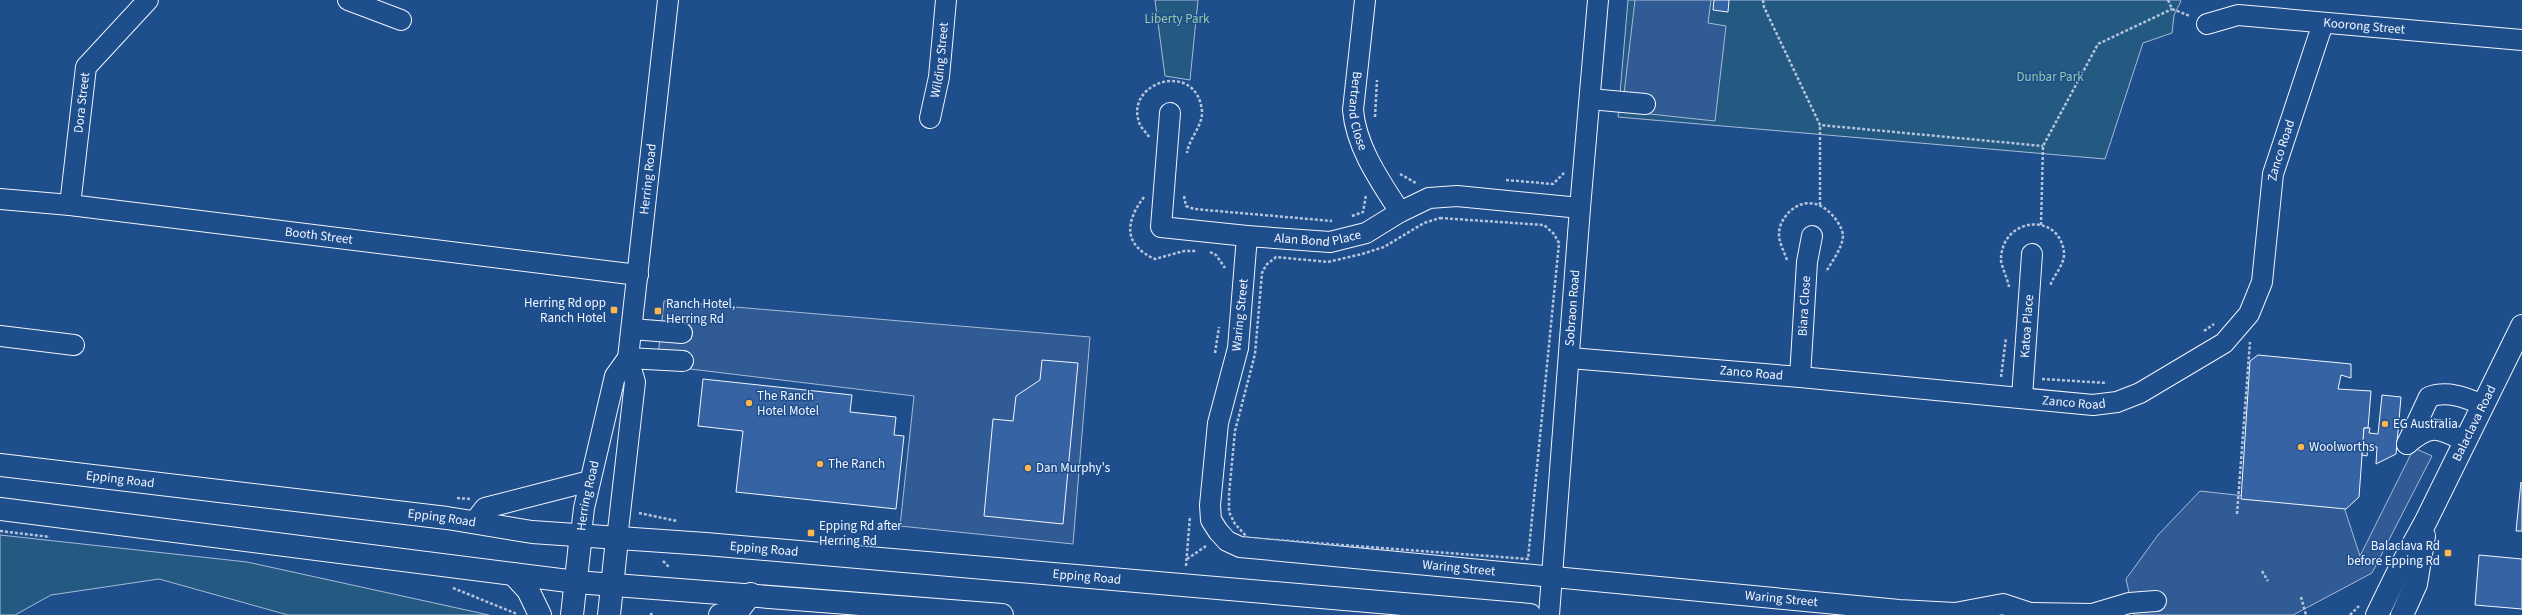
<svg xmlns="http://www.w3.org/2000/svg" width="2522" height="615" viewBox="0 0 2522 615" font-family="'Source Sans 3',sans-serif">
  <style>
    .green { fill: #245a82; stroke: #a8bbd7 }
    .parking { fill: #305b95; stroke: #a8bbd7 }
    .building { fill: #3563a3; stroke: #f2f6ff }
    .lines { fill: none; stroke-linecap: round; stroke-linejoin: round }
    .minor-casing { stroke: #f2f6ff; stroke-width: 22 }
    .major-casing { stroke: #f2f6ff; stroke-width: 24 }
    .path { stroke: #b3c4dc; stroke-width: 2.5; stroke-dasharray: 3 2; stroke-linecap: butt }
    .minor { stroke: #1f4e8c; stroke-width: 20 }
    .major { stroke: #1f4e8c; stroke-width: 22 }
    .poi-dot { fill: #ffb74d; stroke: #1f4e8c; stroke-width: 1.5 }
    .labels { text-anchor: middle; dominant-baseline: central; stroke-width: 3; stroke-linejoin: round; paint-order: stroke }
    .park-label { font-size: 13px; fill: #97c8a6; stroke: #1f4e8c }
    .street-label { font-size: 13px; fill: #f2f6ff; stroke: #1f4e8c }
    .poi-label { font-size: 13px; fill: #f2f6ff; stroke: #1f4e8c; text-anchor: start }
  </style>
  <rect width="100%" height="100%" fill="#1f4e8c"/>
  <g class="green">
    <path d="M1155 0H1198L1190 80 1165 76Z"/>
    <path d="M1628 0H2180L2181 1 2174 15 2172 33 2143 43 2105 159 1618 117Z"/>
    <path d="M0 535 247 562 489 615H288L159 579 51 595 15 615H0Z"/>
  </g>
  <g class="parking">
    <path d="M1635 0H1711L1708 23 1726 26 1715 121 1622 111Z"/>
    <path d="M664 301 1090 337 1073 544 900 526 914 396 657 365Z"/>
    <path d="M2414 448 2432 456 2372 573 2293 615H2134L2126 579 2158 535 2200 491 2344 507 2360 556Z"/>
  </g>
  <g class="building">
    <path d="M1714 0H1729L1728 12 1713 10Z"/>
    <path d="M2258 355 2351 364V378L2341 375 2338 389 2371 391 2368 428H2364L2359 497 2346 509 2241 499 2250 361Z"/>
    <path d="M1042 360 1078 363 1063 524 984 516 993 419 1013 421 1016 396 1040 380Z"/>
    <path d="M703 379 852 395 850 412 896 417 894 435 904 436 896 509 736 492 743 431 698 426Z"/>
    <path d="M2382 395 2401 397 2396 454 2376 464 2377 447 2368 446 2367 456 2362 455 2364 428H2370L2369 433 2378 434Z"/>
    <path d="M2521 482 2522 483V531H2516Z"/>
    <path d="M2479 555 2522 559V609L2475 605Z"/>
  </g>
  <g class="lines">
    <defs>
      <g id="minor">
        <path d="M348 0 401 20"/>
        <path id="s1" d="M1365 0 1353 110C1356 147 1380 181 1400 212"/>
        <path id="s2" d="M2207 24 2238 15 2522 40"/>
        <path d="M1590 99 1645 104"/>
        <path id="s3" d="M1170 113 1161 227 1247 236 1330 242 1366 233 1400 212 1429 198 1457 196 1580 208"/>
        <path id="s4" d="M930 118 939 77 946 0"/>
        <path id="s5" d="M0 199 70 205 638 275"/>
        <path id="s6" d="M70 205 86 67 148 0"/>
        <path id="s7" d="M1247 236 1238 348 1218 423 1210 505 1211 520 1218 531 1227 541 1240 547 1899 610 1955 613 2003 604 2030 613 2092 614 2129 603 2156 601"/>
        <path d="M632 329 682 333"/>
        <path d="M0 336 74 345"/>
        <path d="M628 358 683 361"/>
        <path id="s8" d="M1570 358 1800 377 2093 405 2117 402 2140 393 2224 343 2249 314 2262 282 2273 174 2323 23"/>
        <path id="s9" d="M1800 377 1807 262 1812 236"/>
        <path id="s10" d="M2022 397 2032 254"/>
        <path d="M2407 444 2429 397C2448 390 2466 398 2483 405"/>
        <path d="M2407 444C2432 423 2438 428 2465 441"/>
        <path d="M474 522 485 508 590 481"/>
        <path id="s11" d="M581 534 584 508 615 376 628 358"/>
        <path id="s12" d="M617 539 635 382 628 358 668 0"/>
        <path id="s13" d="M1549 615 1580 208 1598 0"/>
      </g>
      <g id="major">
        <path id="s14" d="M0 465 447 518 532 532 706 544 1530 615"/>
        <path d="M0 509 576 582 1002 615"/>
        <path d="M513 574 528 590 540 615"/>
        <path d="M572 615 581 534"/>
        <path d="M609 615 617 539"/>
        <path d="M720 615 737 612 751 594"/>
        <path id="s15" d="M2377 615 2398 572 2426 521 2522 326"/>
        <path d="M2402 615 2416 584 2424 536"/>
      </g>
    </defs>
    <use href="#minor" class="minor-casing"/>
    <use href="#major" class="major-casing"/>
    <g class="path">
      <path d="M1763 0 1764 7 1820 125 2043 146"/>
      <path d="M2168 0 2172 9 2190 16"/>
      <path d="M1375 117 1377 80"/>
      <path d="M1149 137C1146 132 1140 127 1139 122 1125 81 1197 60 1202 111 1203 126 1189 138 1187 153"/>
      <path d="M1400 174 1416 183"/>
      <path d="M1506 180 1553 184 1564 173"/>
      <path d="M1184 196 1186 206 1194 209 1332 221"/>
      <path d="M1144 197C1125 222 1123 245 1155 259L1184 251H1197"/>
      <path d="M1820 205V125"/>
      <path d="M1352 216 1363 212 1366 195"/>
      <path d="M1440 218 1544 225 1554 234 1559 243 1528 559 1248 538 1235 524 1229 512V494L1235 431 1255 354 1262 273 1266 265 1276 257 1328 262 1362 254 1384 247 1424 223Z"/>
      <path d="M2041 225 2043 146 2098 44 2172 9"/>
      <path d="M1210 252 1216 255 1225 268"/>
      <path d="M1787 260C1784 251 1779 243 1779 234 1779 227 1782 221 1785 217 1799 198 1819 199 1834 217 1838 222 1843 230 1843 236 1842 249 1832 261 1826 272"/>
      <path d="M2009 287C2008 279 2000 264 2001 258 2003 217 2059 212 2064 252 2065 265 2054 274 2050 286"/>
      <path d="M2204 331 2214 324"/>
      <path d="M1215 353 1219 327"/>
      <path d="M2001 377 2006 338"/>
      <path d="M2042 379 2107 383"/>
      <path d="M457 498 470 499"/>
      <path d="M639 513 677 521"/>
      <path d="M2237 514 2250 342"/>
      <path d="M0 531 50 537"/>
      <path d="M1187 559 1206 546"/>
      <path d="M663 561 669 567"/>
      <path d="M1186 566 1190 516"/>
      <path d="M2262 571 2268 581"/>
      <path d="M453 588 517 614"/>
      <path d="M2301 597 2306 615"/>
      <path d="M650 615 654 612"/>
      <path d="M2350 615 2359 606"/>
    </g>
    <use href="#minor" class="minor"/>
    <use href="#major" class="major"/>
  </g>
  <g class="poi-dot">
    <rect x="610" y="306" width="8" height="8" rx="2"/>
    <rect x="654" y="307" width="8" height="8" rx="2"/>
    <circle cx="749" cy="403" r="4"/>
    <circle cx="2385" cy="424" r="4"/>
    <circle cx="2301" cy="447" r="4"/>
    <circle cx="820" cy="464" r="4"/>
    <circle cx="1028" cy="468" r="4"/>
    <rect x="807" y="529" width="8" height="8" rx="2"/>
    <rect x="2444" y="549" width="8" height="8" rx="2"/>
  </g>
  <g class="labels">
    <g class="park-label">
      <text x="1177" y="19">Liberty Park</text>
      <text x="2050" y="77">Dunbar Park</text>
    </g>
    <g class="street-label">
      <text stroke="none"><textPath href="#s2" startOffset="159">Koorong Street</textPath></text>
      <text stroke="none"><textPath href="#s4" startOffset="59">Wilding Street</textPath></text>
      <text stroke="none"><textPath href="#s6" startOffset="103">Dora Street</textPath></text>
      <text stroke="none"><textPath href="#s1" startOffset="112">Bertrand Close</textPath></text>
      <text stroke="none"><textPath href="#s8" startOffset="878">Zanco Road</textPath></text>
      <text stroke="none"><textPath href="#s12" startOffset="363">Herring Road</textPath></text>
      <text stroke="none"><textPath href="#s3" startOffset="272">Alan Bond Place</textPath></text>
      <text stroke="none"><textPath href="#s5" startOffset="321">Booth Street</textPath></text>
      <text stroke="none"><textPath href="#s9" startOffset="71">Biara Close</textPath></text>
      <text stroke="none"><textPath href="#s13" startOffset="308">Sobraon Road</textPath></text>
      <text transform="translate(1240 315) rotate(-84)">Waring Street</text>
      <text stroke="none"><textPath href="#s10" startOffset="71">Katoa Place</textPath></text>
      <text stroke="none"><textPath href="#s8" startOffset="182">Zanco Road</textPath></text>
      <text stroke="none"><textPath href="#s8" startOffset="506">Zanco Road</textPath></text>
      <text stroke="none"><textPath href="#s15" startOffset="215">Balaclava Road</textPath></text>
      <text stroke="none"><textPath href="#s14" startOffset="121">Epping Road</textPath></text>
      <text stroke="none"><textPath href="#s11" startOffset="39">Herring Road</textPath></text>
      <text stroke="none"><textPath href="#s14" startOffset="445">Epping Road</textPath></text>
      <text stroke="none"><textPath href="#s14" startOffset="769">Epping Road</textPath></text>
      <text stroke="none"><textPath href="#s7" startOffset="548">Waring Street</textPath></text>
      <text stroke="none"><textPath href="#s14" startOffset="1093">Epping Road</textPath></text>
      <text stroke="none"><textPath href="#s7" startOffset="872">Waring Street</textPath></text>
    </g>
    <g class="poi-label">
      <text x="606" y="303" text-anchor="end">Herring Rd opp<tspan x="606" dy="15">Ranch Hotel</tspan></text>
      <text x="666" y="304">Ranch Hotel,<tspan x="666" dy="15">Herring Rd</tspan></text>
      <text x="757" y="396">The Ranch<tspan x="757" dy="15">Hotel Motel</tspan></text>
      <text x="2393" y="424">EG Australia</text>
      <text x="2309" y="447">Woolworths</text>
      <text x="828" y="464">The Ranch</text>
      <text x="1036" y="468">Dan Murphy's</text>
      <text x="819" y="526">Epping Rd after<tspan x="819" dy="15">Herring Rd</tspan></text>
      <text x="2440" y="546" text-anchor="end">Balaclava Rd<tspan x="2440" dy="15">before Epping Rd</tspan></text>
    </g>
  </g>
</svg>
